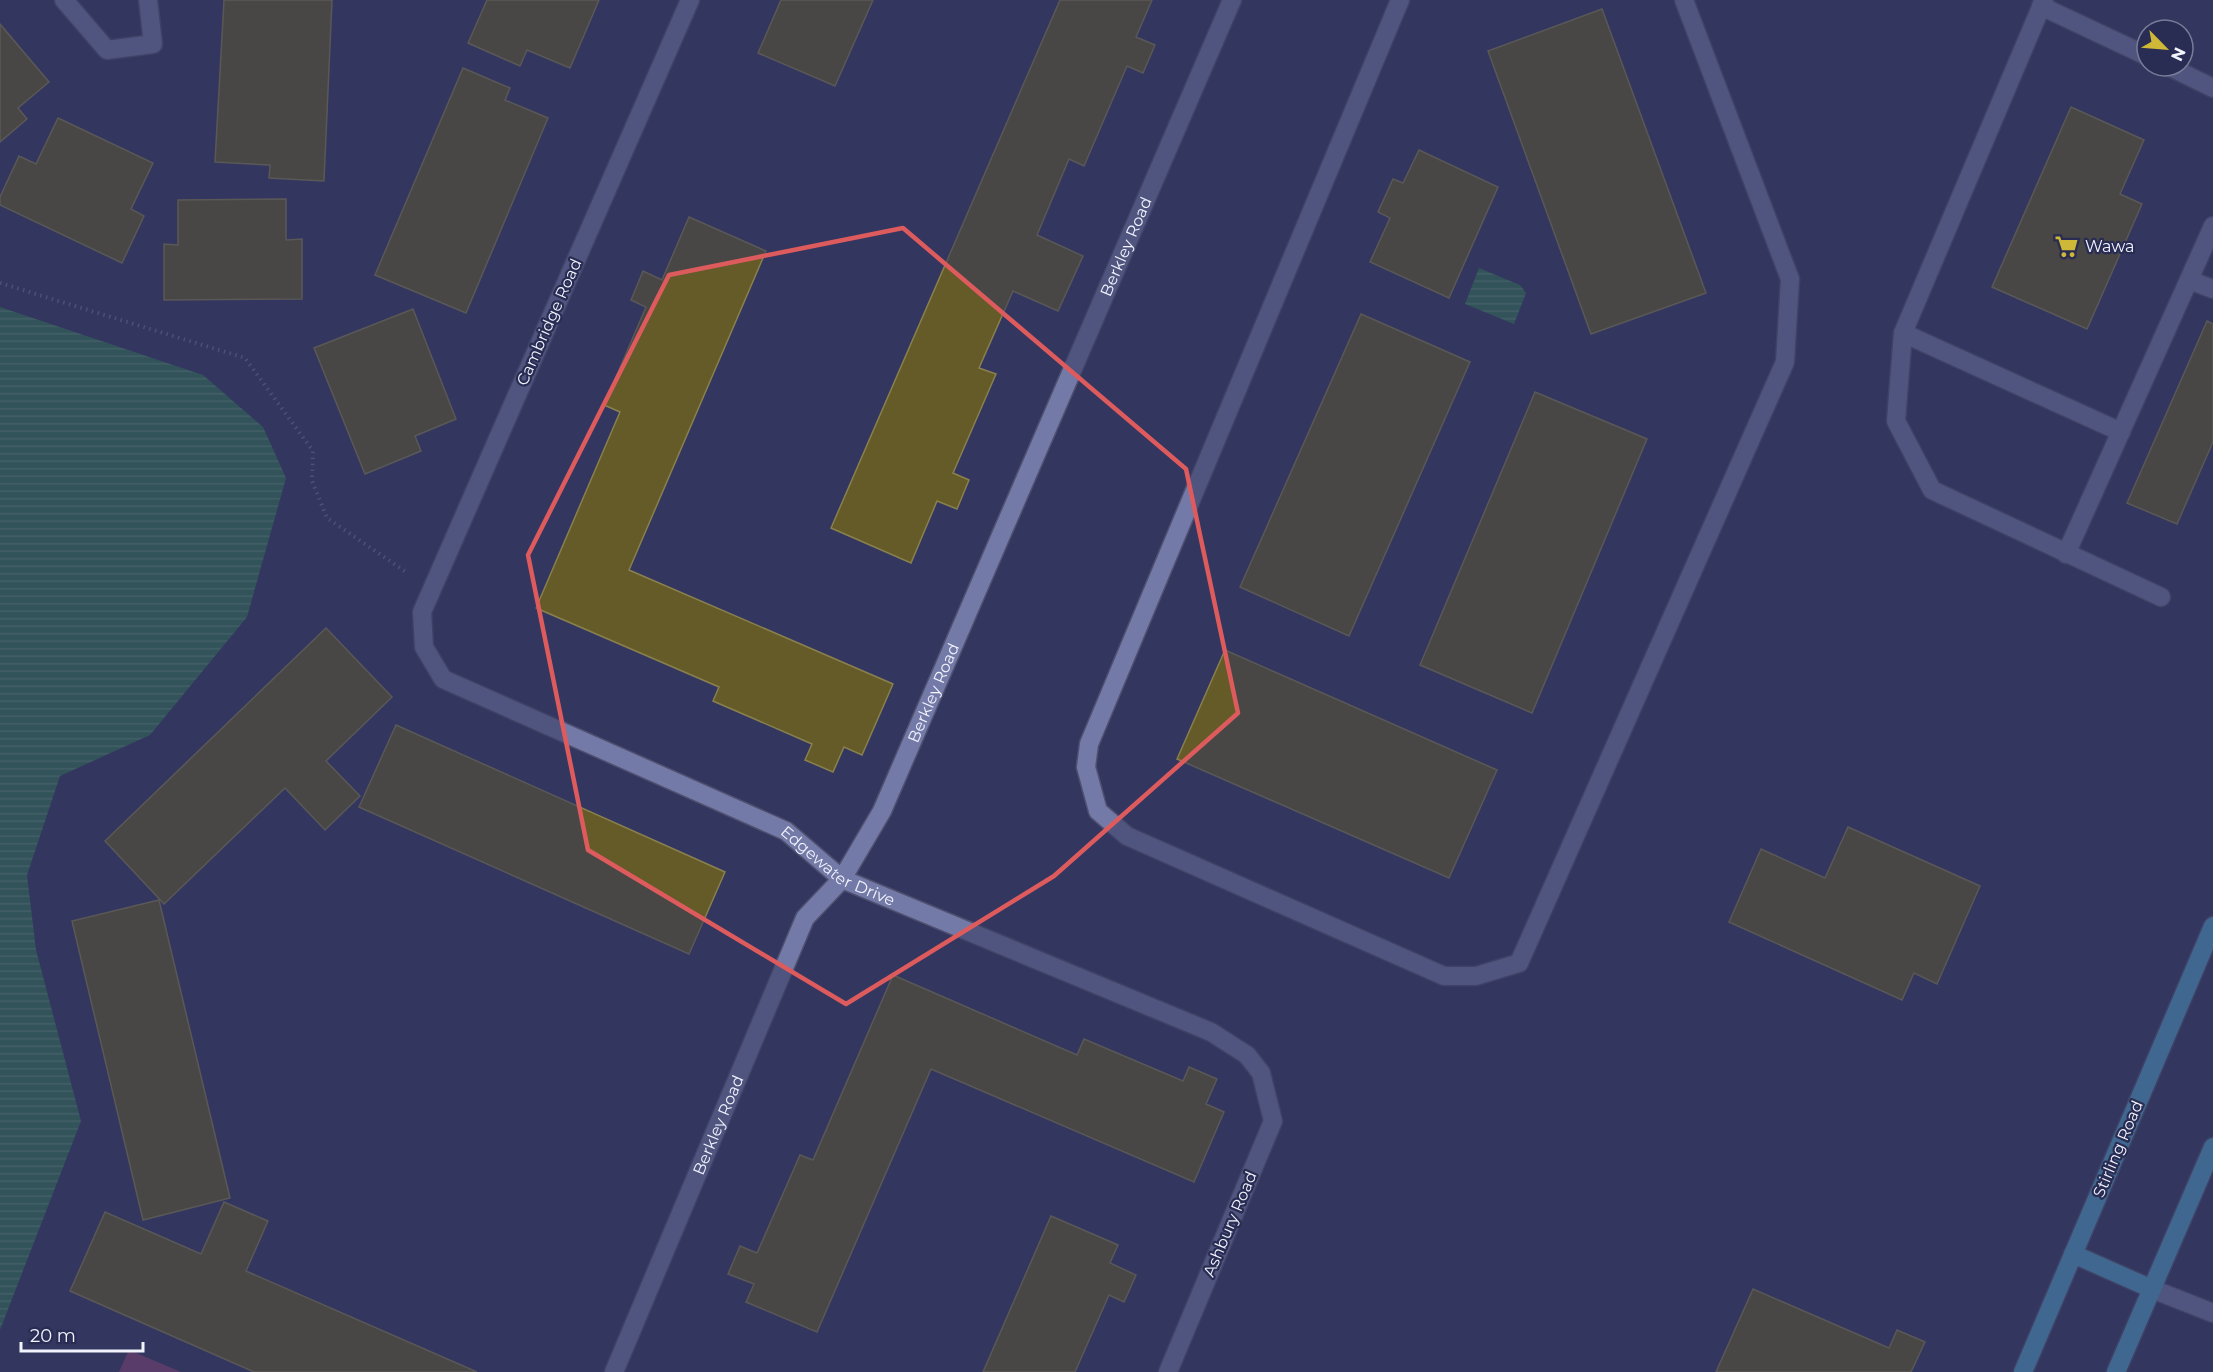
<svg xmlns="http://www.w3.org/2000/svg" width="2213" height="1372" viewBox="0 0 2213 1372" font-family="Montserrat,sans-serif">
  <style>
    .green { fill: #884375 }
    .water { fill: url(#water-rules) }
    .building { fill: #645b29; stroke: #89804e; stroke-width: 1.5 }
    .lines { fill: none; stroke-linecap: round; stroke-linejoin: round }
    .minor-casing { stroke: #4f5070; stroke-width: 21 }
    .major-casing { stroke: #4f5070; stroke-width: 21 }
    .path { stroke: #6e7090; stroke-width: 4; stroke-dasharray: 1.5 4.5; stroke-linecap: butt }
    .minor { stroke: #747aa7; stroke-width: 18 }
    .major { stroke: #51a3c9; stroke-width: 18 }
    .marked { fill: none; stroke: #dd5b5d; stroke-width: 4.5; stroke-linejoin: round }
    .labels { text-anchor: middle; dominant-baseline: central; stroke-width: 4.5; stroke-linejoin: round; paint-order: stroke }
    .street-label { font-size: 16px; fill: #f1f3fd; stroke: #292c53 }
    .poi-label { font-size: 16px; fill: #f1f3fd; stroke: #292c53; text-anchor: start }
  </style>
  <defs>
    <pattern id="water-rules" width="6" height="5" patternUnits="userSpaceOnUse" patternTransform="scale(1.5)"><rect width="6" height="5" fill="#2f7753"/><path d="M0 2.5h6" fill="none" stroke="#589175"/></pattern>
  </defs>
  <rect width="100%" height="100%" fill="#33365f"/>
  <path class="green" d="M129 1350 181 1372H119Z"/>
  <g class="water">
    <path d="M1479 268 1520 285 1526 293 1514 324 1465 304Z"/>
    <path d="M0 307 203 375 263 427 286 478 247 617 150 735 60 776 27 875 36 950 81 1121 0 1330Z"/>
  </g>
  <g class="building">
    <path d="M224 0H332L324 181 269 178 270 165 215 162Z"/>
    <path d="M487 0H599L570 68 527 50 520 66 468 43Z"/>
    <path d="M781 0H873L835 86 758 53Z"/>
    <path d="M1060 0H1152L1136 37 1155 45 1143 73 1127 66 1084 166 1069 159 1037 235 1083 256 1058 311 1013 291 979 368 996 374 953 473 969 480 957 509 937 501 911 563 831 528Z"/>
    <path d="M1602 9 1706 293 1591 334 1488 51Z"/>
    <path d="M0 24 49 82 18 108 27 119 0 142Z"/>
    <path d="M463 68 510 88 505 100 548 118 466 313 375 275Z"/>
    <path d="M2071 107 2144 140 2120 194 2142 204 2087 329 1992 287Z"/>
    <path d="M58 118 153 163 131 209 144 216 122 263 0 205V197L19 156 36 164Z"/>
    <path d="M1419 150 1498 187 1449 298 1370 262 1390 218 1378 212 1393 179 1403 183Z"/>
    <path d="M286 199V240L302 239V299L164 300V244L178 245V200Z"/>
    <path d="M689 217 766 251 629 570 893 684 862 755 844 747 833 772 805 760 812 744 713 701 719 687 536 608 620 412 604 405 646 307 631 300 643 271 662 280Z"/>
    <path d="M413 309 456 419 415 436 421 451 365 474 314 348Z"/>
    <path d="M1361 314 1470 362 1349 636 1240 587Z"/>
    <path d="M2207 321 2213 324V442L2177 524 2127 503Z"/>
    <path d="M1535 392 1647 439 1532 713 1420 665Z"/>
    <path d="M326 628 392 697 326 761 360 796 325 830 285 788 164 904 105 841Z"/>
    <path d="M1225 650 1497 770 1449 878 1177 759Z"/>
    <path d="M396 725 725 872 689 954 359 807Z"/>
    <path d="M1848 827 1980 886 1937 984 1914 973 1902 1000 1729 922 1761 849 1825 878Z"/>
    <path d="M159 900 230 1198 143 1220 72 921Z"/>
    <path d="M893 975 1077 1055 1084 1039 1183 1081 1189 1067 1217 1079 1206 1104 1224 1112 1194 1182 931 1069 817 1332 746 1302 754 1284 728 1274 740 1246 757 1253 800 1155 813 1160Z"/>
    <path d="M224 1202 268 1221 246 1271 477 1372H254L70 1291 105 1212 201 1254Z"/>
    <path d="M1051 1216 1118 1245 1110 1263 1136 1275 1124 1302 1109 1295 1075 1372H983Z"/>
    <path d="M1753 1289 1889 1348 1897 1330 1925 1342 1911 1372H1716Z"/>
  </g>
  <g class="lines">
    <defs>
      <g id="minor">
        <path d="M64 0 107 50 153 44 148 0"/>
        <path id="s1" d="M690 0 422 612 424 647 443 679 786 831 842 879 1211 1032 1247 1055 1261 1073 1273 1121 1168 1372"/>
        <path d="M1400 0 1089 744 1086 767 1098 811 1127 836 1444 976H1476L1519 963 1785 362 1790 279 1684 0"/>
        <path d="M2044 0 1903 333 1896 421 1932 490 2161 597"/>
        <path d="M2041 6 2147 56"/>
        <path d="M2168 66 2213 88"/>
        <path d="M2189 280 2213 289"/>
        <path d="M1903 333 2121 432"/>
        <path d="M2066 554 2213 226"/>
        <path d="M2152 1289 2213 1313"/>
        <path id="s2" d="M614 1372 805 918 842 879 882 811 1232 0"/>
      </g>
      <g id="major">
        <path d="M2073 1254 2152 1289"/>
        <path d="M2023 1372 2213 926"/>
        <path d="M2116 1372 2213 1147"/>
      </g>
    </defs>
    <use href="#minor" class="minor-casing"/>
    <use href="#major" class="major-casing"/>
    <path class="path" d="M0 283 245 358 313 451 312 481 327 518 406 572"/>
    <use href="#minor" class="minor"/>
    <use href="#major" class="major"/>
  </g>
  <path d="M0 0H2213V1372H0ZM903 228 1186 469 1238 713 1054 876 846 1004 588 850 528 555 669 275Z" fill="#33365f" fill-opacity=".55" fill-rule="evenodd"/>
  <path class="marked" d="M903 228 1186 469 1238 713 1054 876 846 1004 588 850 528 555 669 275Z"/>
  <defs>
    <symbol id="supermarket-bare" viewBox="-9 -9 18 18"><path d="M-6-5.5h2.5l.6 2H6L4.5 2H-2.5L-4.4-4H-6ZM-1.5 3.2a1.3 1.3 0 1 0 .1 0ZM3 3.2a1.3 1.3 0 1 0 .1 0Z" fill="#cfb837" stroke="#292c53" stroke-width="2.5" paint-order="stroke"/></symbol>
  </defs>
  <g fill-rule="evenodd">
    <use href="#supermarket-bare" x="2050" y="230" width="33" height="33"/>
  </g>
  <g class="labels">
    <g class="street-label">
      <text stroke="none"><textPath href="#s2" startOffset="1240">Berkley Road</textPath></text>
      <text transform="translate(549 322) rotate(-66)">Cambridge Road</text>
      <text stroke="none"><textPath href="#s2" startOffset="754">Berkley Road</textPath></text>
      <text stroke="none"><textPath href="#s1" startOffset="1179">Edgewater Drive</textPath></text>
      <text stroke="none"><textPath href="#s2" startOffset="268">Berkley Road</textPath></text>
      <text transform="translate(2118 1149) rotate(-67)">Stirling Road</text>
      <text transform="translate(1230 1224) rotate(-67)">Ashbury Road</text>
    </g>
    <g class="poi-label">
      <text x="2085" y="246">Wawa</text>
    </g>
  </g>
  <g transform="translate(2165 48) rotate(115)"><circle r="28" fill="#292c53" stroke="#797c97" stroke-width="1.5"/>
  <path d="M0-4.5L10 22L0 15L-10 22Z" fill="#cfb837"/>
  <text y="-9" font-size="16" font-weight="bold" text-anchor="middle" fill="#f1f3fd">N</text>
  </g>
  <path d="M21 1342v9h122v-9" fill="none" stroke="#f1f3fd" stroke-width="3"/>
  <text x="30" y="1342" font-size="18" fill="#f1f3fd" stroke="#292c53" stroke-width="4.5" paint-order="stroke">20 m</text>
</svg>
